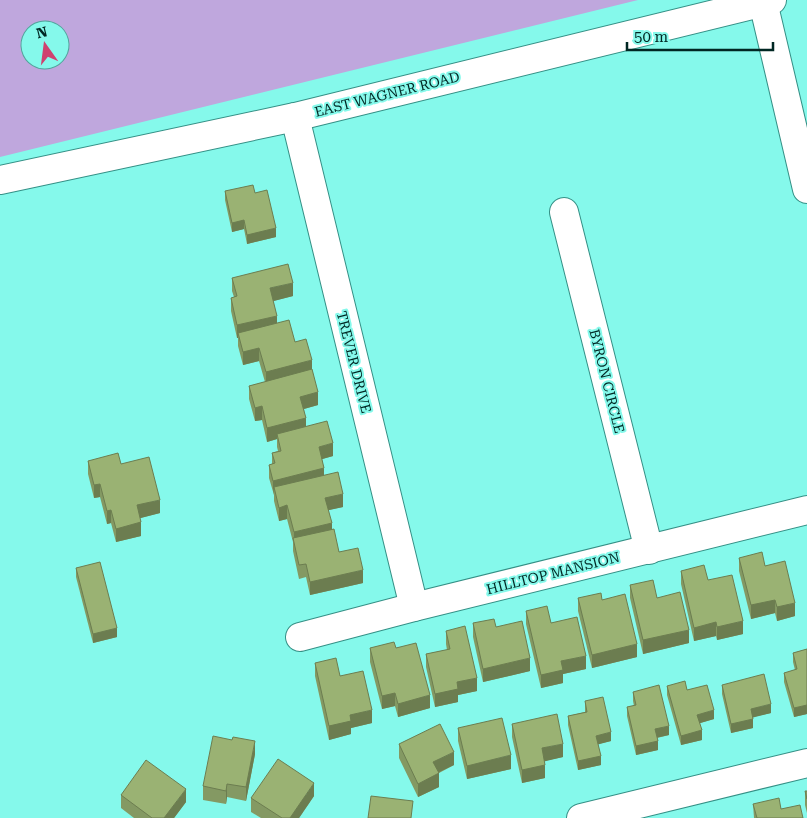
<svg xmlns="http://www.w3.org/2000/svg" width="807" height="818" viewBox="0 0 807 818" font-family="'Roboto Serif',serif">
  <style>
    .green { fill: #bfa7dd; fill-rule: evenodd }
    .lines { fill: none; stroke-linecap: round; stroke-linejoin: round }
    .minor-casing { stroke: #359086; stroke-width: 30 }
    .minor { stroke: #fff; stroke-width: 28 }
    .wall { fill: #849963 }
    .shaded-wall { fill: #6c7d50 }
    .building { fill: #9ab273; stroke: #6c7d50 }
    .labels { text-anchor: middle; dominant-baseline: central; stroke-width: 4; stroke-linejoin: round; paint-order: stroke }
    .street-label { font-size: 14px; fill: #002723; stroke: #85f9eb }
  </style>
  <rect width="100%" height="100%" fill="#85f9eb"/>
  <path class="green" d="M0 0H638L0 157ZM30 30H60V60H30Z"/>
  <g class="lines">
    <defs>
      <g id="minor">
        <path d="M763 2 807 189"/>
        <path d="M295 117 414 607"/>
        <path d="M0 180 295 117 772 0"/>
        <path d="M564 212 649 550"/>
        <path d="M300 637 414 607 807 510"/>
        <path d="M581 818 807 763"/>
      </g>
    </defs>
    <use href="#minor" class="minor-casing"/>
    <use href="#minor" class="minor"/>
  </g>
  <g class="wall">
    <path d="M225 191 255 193 276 237 247 244 244 229 232 232 225 200Z"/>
    <path d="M232 278 293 296 273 301 277 323 295 342 312 370 318 405 304 409 306 426 333 456 322 459 324 475 343 507 328 510 332 529 339 552 363 583 310 595 306 577 299 579 293 551V542L287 519 279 521 274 501V495L269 478V465L272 464V453L278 451 277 447V439L267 442 262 420 255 421 249 399V386L265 382 259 361 243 365 238 346V338H237L231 311V298L234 297 232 291Z"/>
    <path d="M88 461 121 464 160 513 140 518 141 536 116 542 111 523 107 524 100 497 94 498 88 474Z"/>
    <path d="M739 558 765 566 795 616 777 621 775 613 751 619 739 571Z"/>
    <path d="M76 568 117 637 93 643 76 577Z"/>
    <path d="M681 571 708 580 743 634 717 640 716 636 694 641 681 584Z"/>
    <path d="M630 585 657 598 689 643 643 654 630 598Z"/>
    <path d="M578 598 602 600 637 657 592 668 578 611Z"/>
    <path d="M526 611 551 623 586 669 563 674V683L541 688 526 624Z"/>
    <path d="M473 623 496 627 530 671 483 682 473 637Z"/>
    <path d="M446 631 477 691 458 695V702L435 707 426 667V654L447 650 446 644Z"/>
    <path d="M370 648H396L430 708 398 717 395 706 382 709 370 662Z"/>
    <path d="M807 649V714L794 717 784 682V673L795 670 793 662V653Z"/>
    <path d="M315 663 340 676 372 723 351 728V734L329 740 315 676Z"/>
    <path d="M722 685 771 713 753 717V728L731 733 722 694Z"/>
    <path d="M667 686 687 690 714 719 700 723 702 740 681 745 667 695Z"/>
    <path d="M633 692 669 735 657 738 658 750 636 755 627 716V707L634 706 633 701Z"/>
    <path d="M585 701 611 741 598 744 601 765 578 770 568 725V716L585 712Z"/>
    <path d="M512 724 563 757 544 761 545 778 522 783 512 737Z"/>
    <path d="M458 728 511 769 467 779 458 741Z"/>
    <path d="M232 740 255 754 246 801 227 797 226 804 203 800V786Z"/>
    <path d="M399 744 454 765 439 773V787L418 797 399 758Z"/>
    <path d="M805 791H807V813L805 805Z"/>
    <path d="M121 795 186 802 174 818H134L121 808Z"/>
    <path d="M314 796 299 818H261L251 812V798Z"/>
    <path d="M753 804 781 809 803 818H754Z"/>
  </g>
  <g class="shaded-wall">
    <path d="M244 220V229L232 232V223Z"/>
    <path d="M276 228V237L247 244V235Z"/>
    <path d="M293 283V296L270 302V288Z"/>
    <path d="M277 316V329L238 333V338H237V325Z"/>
    <path d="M259 348V361L243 365V352Z"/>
    <path d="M312 360V373L266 385V372Z"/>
    <path d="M318 392V405L300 410V397Z"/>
    <path d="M262 406V420L255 421V408Z"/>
    <path d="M306 418V431L277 434V439L267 442V428Z"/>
    <path d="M333 443V456L319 460V447Z"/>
    <path d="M324 468V481L274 487 273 495V481Z"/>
    <path d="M100 484V497L94 498V485Z"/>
    <path d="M343 494V507L325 511V498Z"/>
    <path d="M160 500V513L137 519V505Z"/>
    <path d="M287 505V519L279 521V508Z"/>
    <path d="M111 510V523L107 524V511Z"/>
    <path d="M141 522V536L116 542V529Z"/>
    <path d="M332 523V536L294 541V532Z"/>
    <path d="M363 570V583L310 595V582Z"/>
    <path d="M775 600V613L751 619V605Z"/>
    <path d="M795 603V616L777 621V607Z"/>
    <path d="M743 621V634L717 640V627Z"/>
    <path d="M716 622V636L694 641V628Z"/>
    <path d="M117 628V637L93 643V634Z"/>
    <path d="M689 630V643L643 654V640Z"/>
    <path d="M637 644V657L592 668V655Z"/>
    <path d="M586 656V669L563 674V683L541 688V675L561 661Z"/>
    <path d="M530 658V671L483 682V669Z"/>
    <path d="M477 678V691L458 695V702L435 707V694L457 682Z"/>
    <path d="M395 693V706L382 709V696Z"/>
    <path d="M430 695V708L398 717V704Z"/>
    <path d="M771 704V713L751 718V709Z"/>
    <path d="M807 705V714L794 717V708Z"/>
    <path d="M372 710V723L351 728V734L329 740V726L350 715Z"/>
    <path d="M714 710V719L697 724V715Z"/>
    <path d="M753 719V728L731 733V724Z"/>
    <path d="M669 726V735L655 738V729Z"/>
    <path d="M702 730V740L681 745V736Z"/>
    <path d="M611 732V741L596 745V736Z"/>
    <path d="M255 741V754L246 801V787Z"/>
    <path d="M658 741V750L636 755V746Z"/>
    <path d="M563 744V757L542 762V748Z"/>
    <path d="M454 752V765L433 775V762Z"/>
    <path d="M511 755V769L467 779V766Z"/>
    <path d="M601 756V765L578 770V761Z"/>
    <path d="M545 765V778L522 783V770Z"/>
    <path d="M439 773V787L418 797V784Z"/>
    <path d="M314 783V796L299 818H290Z"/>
    <path d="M227 784V797L226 804V791Z"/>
    <path d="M186 789V802L174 818H164Z"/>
  </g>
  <g class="building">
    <path d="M253 185 255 193 267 190 276 228 247 235 244 220 232 223 225 191Z"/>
    <path d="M288 264 293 283 270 288 277 316 237 325 231 298 237 296 232 278Z"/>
    <path d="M289 320 295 342 306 339 312 360 266 372 259 348 243 352 238 333Z"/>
    <path d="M312 369 318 392 300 397 306 418 267 428 262 406 255 408 249 386Z"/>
    <path d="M327 421 333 443 319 447 324 468 273 481 269 465 275 463 272 453 281 451 277 434Z"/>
    <path d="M118 453 121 464 149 457 160 500 137 505 141 522 116 529 111 510 107 511 100 484 94 485 88 461Z"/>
    <path d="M338 472 343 494 325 498 332 523 294 532 287 505 279 508 274 487Z"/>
    <path d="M334 529 339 552 358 548 363 570 310 582 306 564 299 565 293 538Z"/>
    <path d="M762 552 765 566 785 561 795 603 777 607 775 600 751 605 739 558Z"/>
    <path d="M100 562 117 628 93 634 76 568Z"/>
    <path d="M704 565 708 580 732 575 743 621 717 627 716 622 694 628 681 571Z"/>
    <path d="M653 580 657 598 680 592 689 630 643 640 630 585Z"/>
    <path d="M601 593 602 600 625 594 637 644 592 655 578 598Z"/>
    <path d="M547 606 551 623 577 617 586 656 561 661 563 670 541 675 526 611Z"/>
    <path d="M494 619 496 627 522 621 530 658 483 669 473 623Z"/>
    <path d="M465 626 477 678 457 682 458 689 435 694 426 654 450 649 446 631Z"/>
    <path d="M394 642 396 648 416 643 430 695 398 704 395 693 382 696 370 648Z"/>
    <path d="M807 649V705L794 708 784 673 797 669 793 653Z"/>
    <path d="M336 658 340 676 363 671 372 710 350 715 351 721 329 726 315 663Z"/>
    <path d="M764 674 771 704 751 709 753 719 731 724 722 685Z"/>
    <path d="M685 681 687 690 707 685 714 710 697 715 702 730 681 736 667 686Z"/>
    <path d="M659 685 669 726 655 729 658 741 636 746 627 707 636 705 633 692Z"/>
    <path d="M603 697 611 732 596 736 601 756 578 761 568 716 587 712 585 701Z"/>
    <path d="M557 714 563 744 542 748 545 765 522 770 512 724Z"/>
    <path d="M502 718 511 755 467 766 458 728Z"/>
    <path d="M440 724 454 752 433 762 439 773 418 784 399 744Z"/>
    <path d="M213 736 232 740 233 737 255 741 246 787 227 784 226 791 203 786Z"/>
    <path d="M278 759 314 783 290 818H282L251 798Z"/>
    <path d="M146 760 186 789 164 818H152L121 795Z"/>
    <path d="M805 791H807V799Z"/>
    <path d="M371 796 413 801 411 818H368Z"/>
    <path d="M779 798 781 809 800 805 803 818H757L753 804Z"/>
  </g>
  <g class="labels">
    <g class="street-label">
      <text transform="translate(387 94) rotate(-14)">EAST WAGNER ROAD</text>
      <text transform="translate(354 362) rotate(76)">TREVER DRIVE</text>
      <text transform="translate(607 381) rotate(76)">BYRON CIRCLE</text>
      <text transform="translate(553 573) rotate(-14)">HILLTOP MANSION</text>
    </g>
  </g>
  <g transform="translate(45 45) rotate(346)"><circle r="24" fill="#85f9eb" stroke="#50a59b"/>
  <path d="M0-4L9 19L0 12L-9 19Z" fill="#cf416f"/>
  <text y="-8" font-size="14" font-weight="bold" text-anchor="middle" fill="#002723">N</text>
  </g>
  <path d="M627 42v8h146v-8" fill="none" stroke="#002723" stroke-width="2.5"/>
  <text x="634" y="42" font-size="15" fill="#002723" stroke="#85f9eb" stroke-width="4" paint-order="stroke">50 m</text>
</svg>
